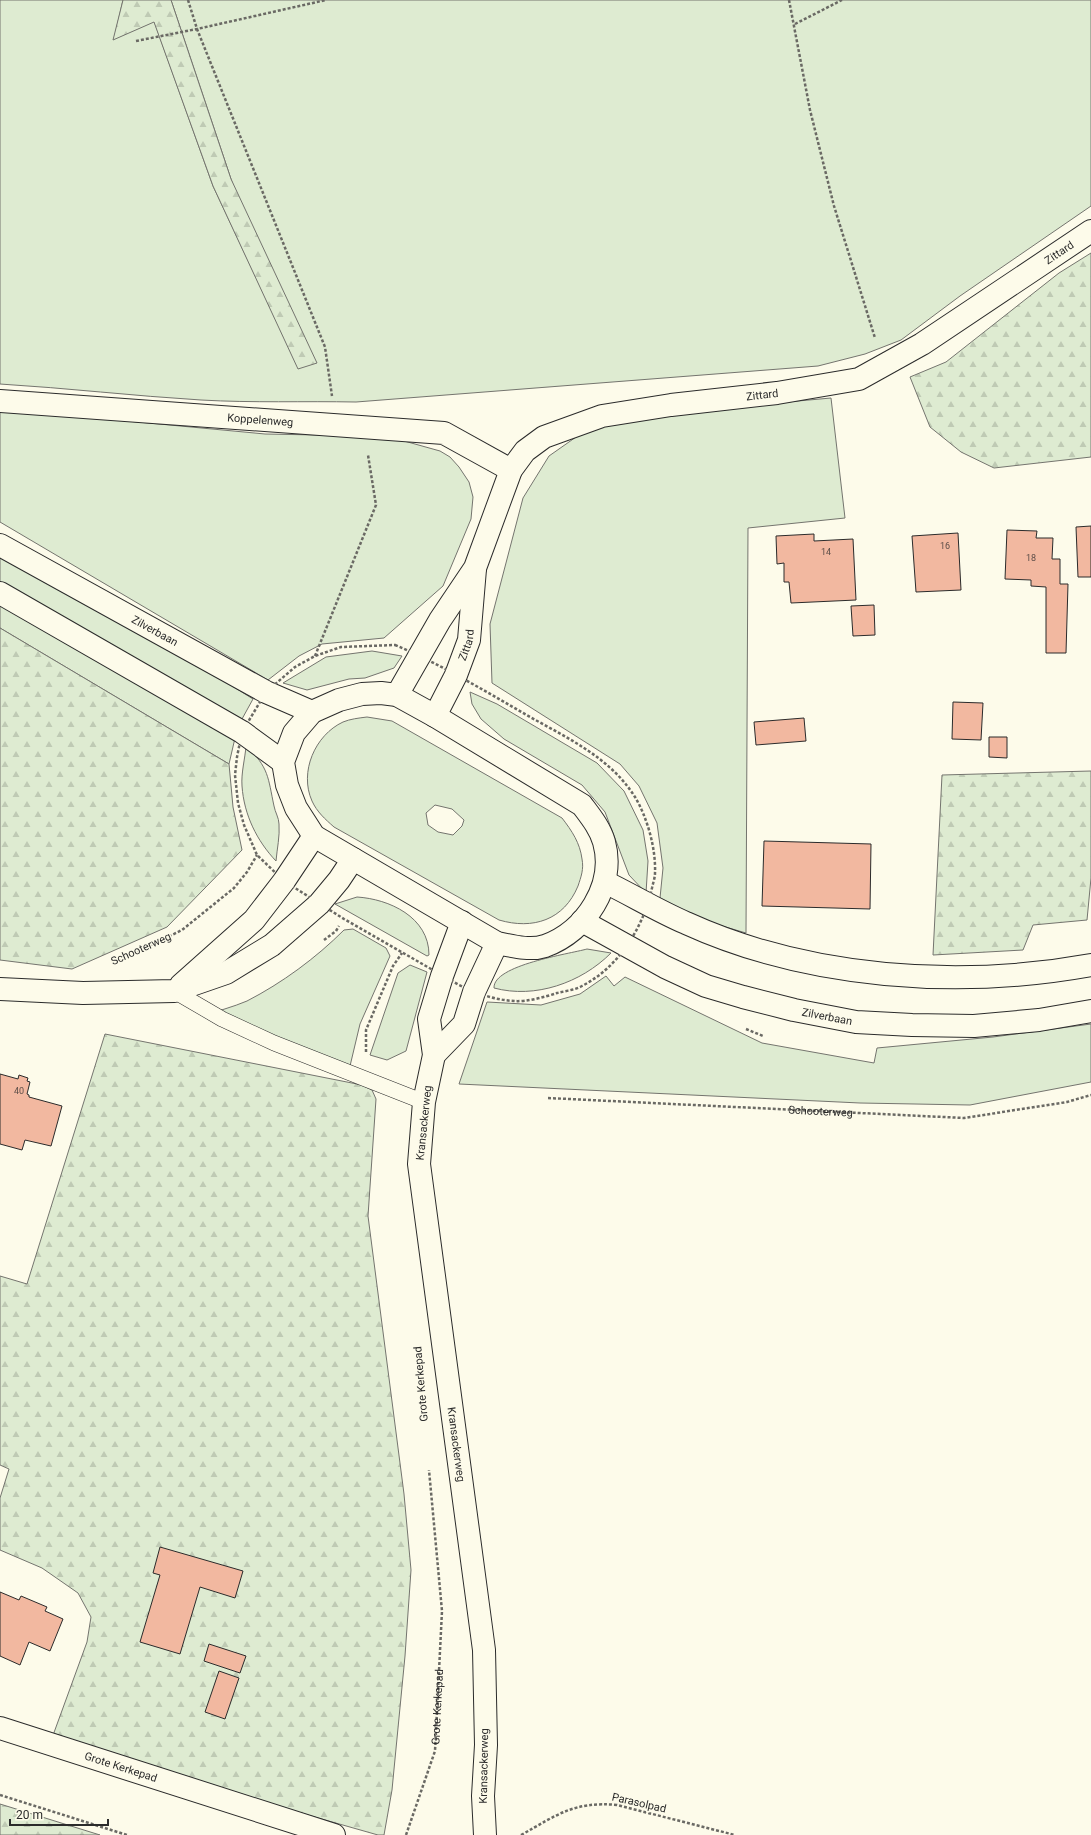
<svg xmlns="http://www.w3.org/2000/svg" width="1091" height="1835" viewBox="0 0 1091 1835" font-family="Roboto,sans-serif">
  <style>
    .grass { fill: #deebd1; stroke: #74746e; fill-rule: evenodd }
    .forest { fill: url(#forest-firs); stroke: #74746e }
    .building { fill: #f2b8a0; stroke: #2b2b2b }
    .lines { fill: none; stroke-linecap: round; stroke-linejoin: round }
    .service-casing { stroke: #2b2b2b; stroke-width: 16 }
    .minor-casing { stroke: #2b2b2b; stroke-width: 24 }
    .tertiary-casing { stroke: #2b2b2b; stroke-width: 24 }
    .secondary-casing { stroke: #2b2b2b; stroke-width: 24 }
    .path { stroke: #6a6964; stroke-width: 2.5; stroke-dasharray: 3 2; stroke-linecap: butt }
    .service { stroke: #fdfbea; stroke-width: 15 }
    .minor { stroke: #fdfbea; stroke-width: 22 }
    .tertiary { stroke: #fdfbea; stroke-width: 22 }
    .secondary { stroke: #fdfbea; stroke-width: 22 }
    .labels { text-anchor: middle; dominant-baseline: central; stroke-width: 3; stroke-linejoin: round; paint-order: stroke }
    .number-label { font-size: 9px; fill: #5d4e48 }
    .street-label { font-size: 11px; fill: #2b2b2b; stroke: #fdfbea }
  </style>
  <defs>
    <pattern id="forest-firs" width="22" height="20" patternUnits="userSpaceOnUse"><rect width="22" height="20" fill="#deebd1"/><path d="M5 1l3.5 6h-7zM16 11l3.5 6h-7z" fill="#bfcab4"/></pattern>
  </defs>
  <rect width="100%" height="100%" fill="#fdfbea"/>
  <g class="grass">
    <path d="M0 0H123L114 39 154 21 213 186 299 369 231 179 171 0H1091V206L960 296 901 340 865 354 818 366 356 402C304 401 253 403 201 400 134 396 67 388 0 384Z"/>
    <path d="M831 398 845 518 748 528 746 933 705 921 660 898 663 868 657 823 639 786 620 764 492 683 490 624 523 498 549 456 596 423 665 413Z"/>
    <path d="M0 409 265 434 371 436 397 439 440 451 450 457 459 467 469 482 473 497 471 519 443 586 384 638 322 644 299 656 268 680 0 522Z"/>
    <path d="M0 556 226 682 253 699 242 719 0 583Z"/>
    <path d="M0 602 235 738 229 764 0 628Z"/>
    <path d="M372 651 402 656 394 668 365 678 349 679 307 690 283 683 326 657Z"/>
    <path d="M470 692 497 704 597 763 624 791 643 830 648 861 646 893 629 875 605 812 582 785 504 739 481 719 472 704Z"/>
    <path d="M367 717 392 721 562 818C572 831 580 843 582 859 584 869 581 877 578 886 564 920 533 930 499 920L334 827C325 819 317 812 312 801 299 772 315 735 343 722 350 719 359 718 367 717ZM435 805 452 809 464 820 462 826 453 835 438 832 428 825 426 813Z"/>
    <path d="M246 746C269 767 268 778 274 806 275 812 279 818 279 824 280 836 277 849 276 861 257 841 244 815 242 786 241 773 245 759 246 746Z"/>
    <path d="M357 897C389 899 429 917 429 955L427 956 335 904Z"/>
    <path d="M353 929 386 948 390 956 360 1024 350 1066 203 1016C217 1011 233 1007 247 1001 282 983 316 958 344 930Z"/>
    <path d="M587 949 611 953C581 983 535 999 494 988 493 965 569 954 587 949Z"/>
    <path d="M410 965 427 972 406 1051 387 1060 370 1055 398 973Z"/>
    <path d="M606 976 614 986 625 977 762 1043 874 1063 877 1048 993 1037 1091 1024V1082L970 1105 860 1103 459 1084 487 1002 541 1005 580 994Z"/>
  </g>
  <g class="forest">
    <path d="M123 0H171L231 179 317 363 298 369 213 186 154 22 113 40Z"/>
    <path d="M1091 253V457L994 468 961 452 930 427 910 377 946 362 1059 273Z"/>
    <path d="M0 628 229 764 233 807 242 850 167 927 72 969 0 960Z"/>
    <path d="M1091 771V878L1087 920 1033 925 1023 950 933 955 942 775Z"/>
    <path d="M105 1034 362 1085 372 1090 376 1099 368 1216 404 1494 411 1570 405 1656 392 1790 384 1835H378L121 1762 52 1738 87 1642 91 1617 78 1593 42 1568 0 1550V1498L9 1469 0 1465V1276L27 1284Z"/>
    <path d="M0 1804 100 1835H0Z"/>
  </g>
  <g class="building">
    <path d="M1091 526V577H1078L1076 527Z"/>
    <path d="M1007 530 1037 531 1036 538H1053L1052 559H1060V584H1068L1066 653H1046V587L1031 586V580L1005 579Z"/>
    <path d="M958 533 961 590 916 592 912 536Z"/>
    <path d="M814 534V541L853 539 856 600 791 603 789 582H784V563L777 564 776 536Z"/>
    <path d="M874 605 875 635 853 636 851 606Z"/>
    <path d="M953 702 983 703 981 740 952 739Z"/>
    <path d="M804 718 806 741 756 745 754 722Z"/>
    <path d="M989 737H1007V758L989 757Z"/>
    <path d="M764 841 871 844 870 909 762 906Z"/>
    <path d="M0 1074 18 1079 19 1075 28 1078 27 1081 30 1082 27 1094 29 1095V1097L62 1106 51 1146 25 1140 22 1150 0 1144Z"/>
    <path d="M160 1547 243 1571 235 1598 200 1587 180 1654 140 1642 160 1575 153 1573Z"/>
    <path d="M0 1592 19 1600 21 1596 47 1607 45 1611 63 1619 50 1651 29 1642 20 1665 0 1656Z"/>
    <path d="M209 1644 246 1656 240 1673 204 1661Z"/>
    <path d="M219 1671 239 1678 225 1719 205 1712Z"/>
  </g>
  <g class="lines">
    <defs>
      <path id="service" d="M174 991 222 1019 274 1043 424 1102"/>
      <g id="minor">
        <path id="s3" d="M0 401 444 433 511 470"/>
        <path id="s4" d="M397 695 440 620 475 568 511 470 525 451 544 437 602 416 671 405 777 393 859 379 922 344 1091 231"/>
        <path id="s5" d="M435 716 456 675 469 640 475 569"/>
        <path id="s6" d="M462 922 442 976 429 1019 434 1055 424 1102 419 1164 484 1650 486 1745 483 1796 485 1835"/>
        <path d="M434 1055 464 1024 474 992 497 943"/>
        <path id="s7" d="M0 1728 334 1835"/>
      </g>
      <g id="tertiary">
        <path d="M181 985 254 920 284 881 314 836"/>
        <path d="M0 989 83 993 174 991 226 973 272 945 319 904 339 880 353 859"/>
      </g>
      <g id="secondary">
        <path id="s8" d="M0 545 266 692 312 712"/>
        <path d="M0 593 242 732 283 762"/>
        <path d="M381 693 397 695 435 716 582 805C591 817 600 828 604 842 616 885 586 931 545 946 530 951 512 946 497 943L314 836 296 808 287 785 283 762 294 733 312 712 339 700 362 694Z"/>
        <path d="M605 882C632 895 658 911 686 923 809 979 959 989 1091 965"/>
        <path id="s9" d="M582 921 665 967 706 986 743 997 794 1010 856 1022 912 1025 974 1026 1039 1020 1091 1011"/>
      </g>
    </defs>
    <use href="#service" class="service-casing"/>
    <use href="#minor" class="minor-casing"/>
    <use href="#tertiary" class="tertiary-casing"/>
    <use href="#secondary" class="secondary-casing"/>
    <g class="path">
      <path d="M188 0 197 29 325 347 332 396"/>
      <path d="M789 0 810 110 834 206 875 338"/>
      <path d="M795 24 842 0"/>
      <path d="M136 41 197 29 326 0"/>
      <path d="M395 645C438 663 478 687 518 710 560 735 608 754 635 797 647 817 656 848 655 873 655 878 653 883 652 888 643 928 619 967 582 986 575 990 565 991 557 993 545 997 527 1002 514 1001 494 1000 476 993 459 985L344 919 284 881 257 855 244 825 238 803 235 775 237 757 242 732 266 692 295 667 315 656 341 647Z"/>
      <path d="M315 656 376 505 368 455"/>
      <path d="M324 940 336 931 339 926"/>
      <path d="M115 963 182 930 234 888 247 872 257 855"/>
      <path d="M746 1029 763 1036"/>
      <path d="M366 1052V1030L393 966 402 953"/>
      <path id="s1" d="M548 1098 964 1118 1067 1102 1091 1095"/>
      <path d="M0 1795 127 1835"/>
      <path id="s2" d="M406 1835 435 1751 442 1611 429 1470"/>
      <path d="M521 1835C557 1815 574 1801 617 1805L735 1835"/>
    </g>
    <use href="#service" class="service"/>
    <use href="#minor" class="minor"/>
    <use href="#tertiary" class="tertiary"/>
    <use href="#secondary" class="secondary"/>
  </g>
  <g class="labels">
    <g class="number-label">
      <text x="945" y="546">16</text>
      <text x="826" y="552">14</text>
      <text x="1031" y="558">18</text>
      <text x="19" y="1091">40</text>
    </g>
    <g class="street-label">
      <text stroke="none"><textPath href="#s4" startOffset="859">Zittard</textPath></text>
      <text stroke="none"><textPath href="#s4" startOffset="524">Zittard</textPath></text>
      <text stroke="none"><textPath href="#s3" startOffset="261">Koppelenweg</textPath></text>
      <text stroke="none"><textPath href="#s8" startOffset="177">Zilverbaan</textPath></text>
      <text stroke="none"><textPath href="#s5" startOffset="78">Zittard</textPath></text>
      <text transform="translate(141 949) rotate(-24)">Schooterweg</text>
      <text stroke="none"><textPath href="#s9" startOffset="265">Zilverbaan</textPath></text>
      <text stroke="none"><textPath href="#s1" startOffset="273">Schooterweg</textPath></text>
      <text transform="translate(424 1123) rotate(-84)">Kransackerweg</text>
      <text transform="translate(421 1384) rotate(-95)">Grote Kerkepad</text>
      <text stroke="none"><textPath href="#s6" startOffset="532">Kransackerweg</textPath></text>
      <text stroke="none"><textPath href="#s2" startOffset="133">Grote Kerkepad</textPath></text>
      <text transform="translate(484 1766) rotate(-89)">Kransackerweg</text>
      <text stroke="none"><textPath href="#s7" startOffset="127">Grote Kerkepad</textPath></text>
      <text transform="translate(639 1803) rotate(13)">Parasolpad</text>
    </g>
  </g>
  <path d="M10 1819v6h98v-6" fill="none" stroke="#2b2b2b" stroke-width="2"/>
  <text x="16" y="1819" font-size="12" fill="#2b2b2b" stroke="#fdfbea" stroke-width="3" paint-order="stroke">20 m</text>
</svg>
